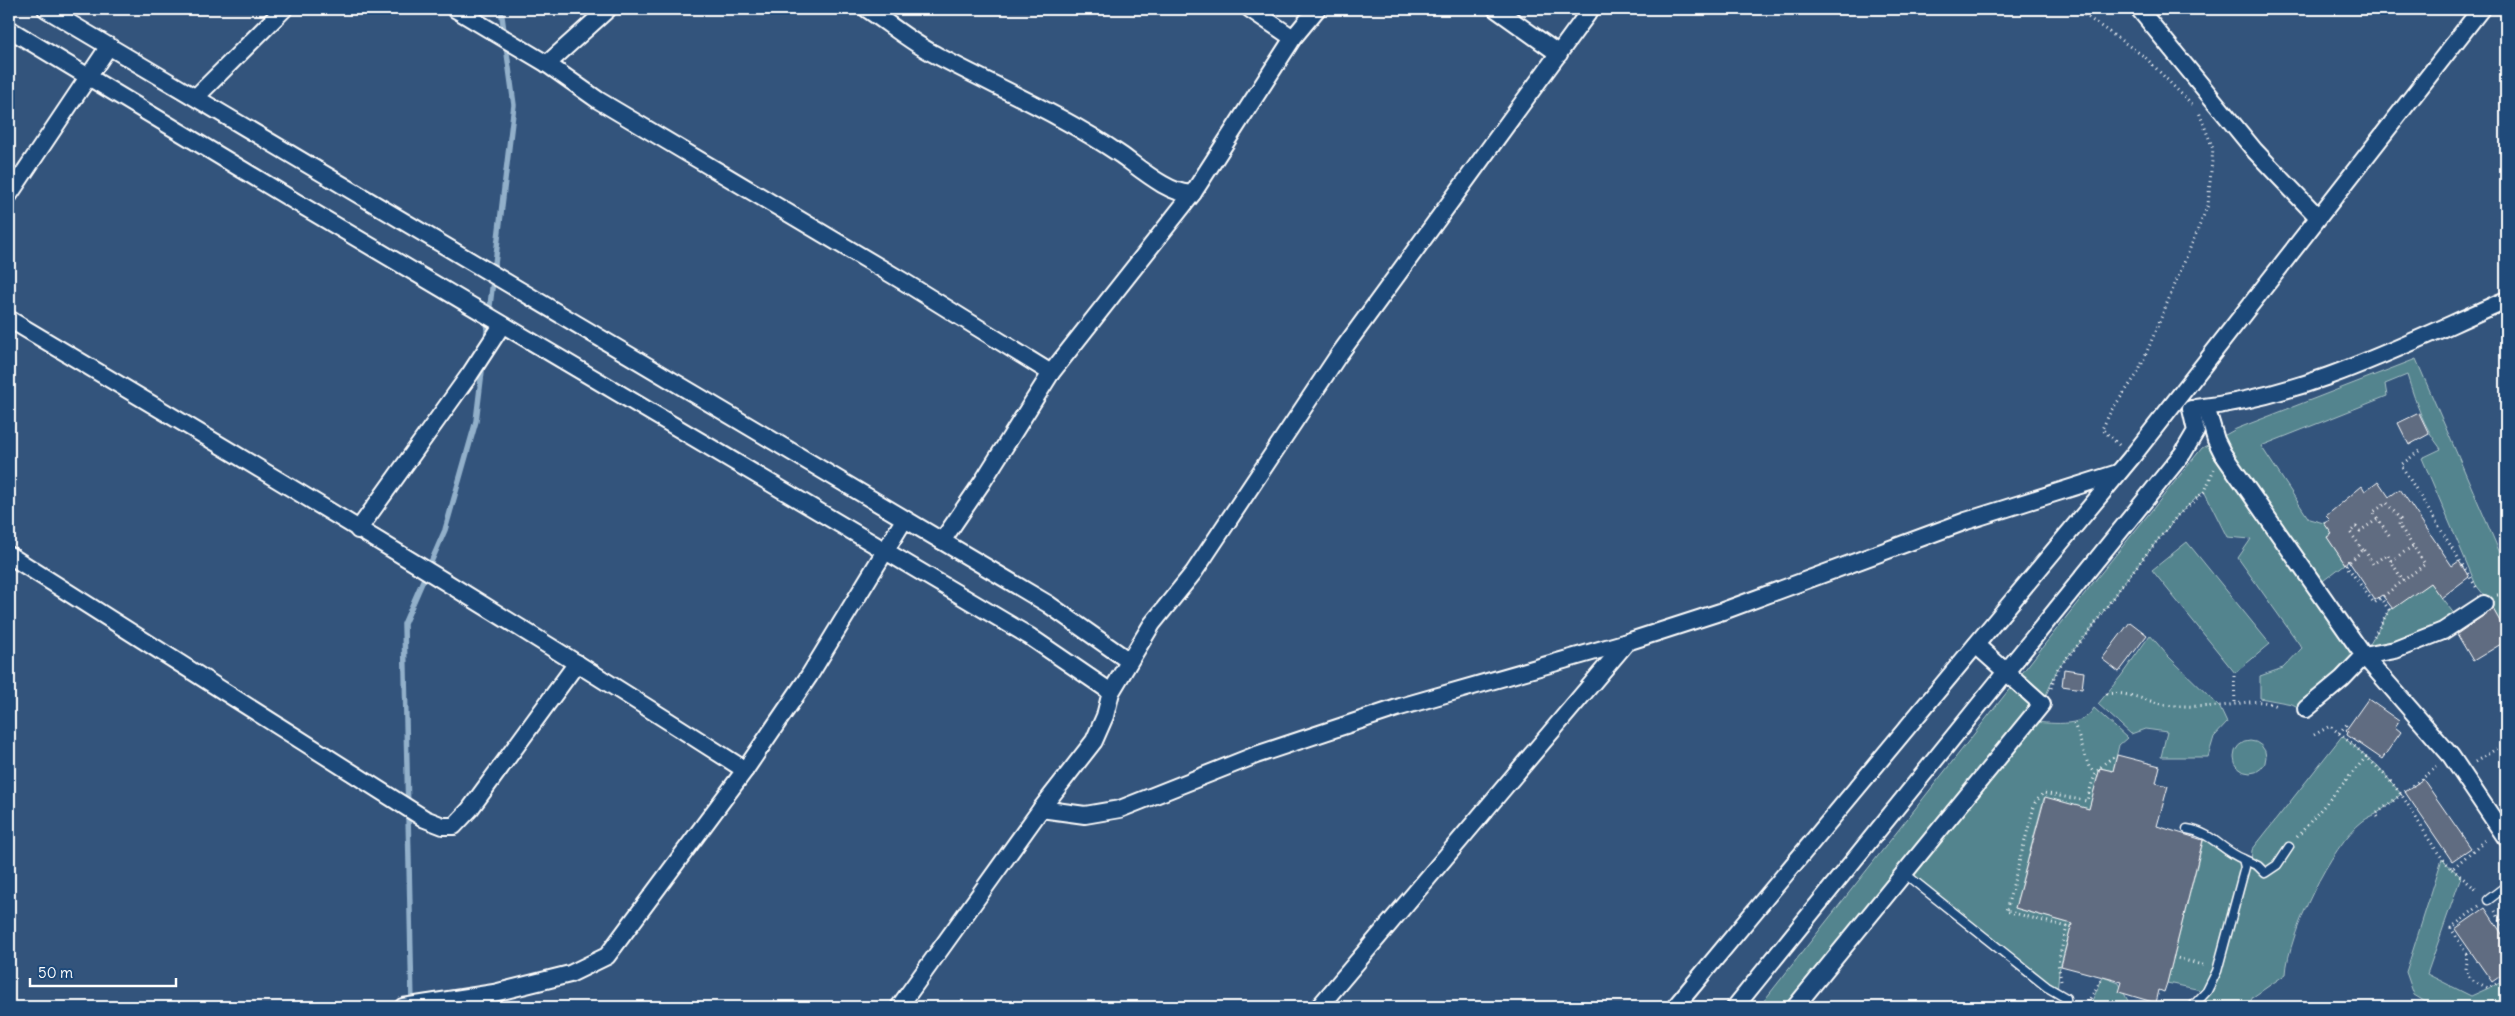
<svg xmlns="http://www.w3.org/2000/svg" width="2515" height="1016" viewBox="0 0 2515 1016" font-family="Delius,sans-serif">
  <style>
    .green { fill: #53848e; stroke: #a9c2c6 }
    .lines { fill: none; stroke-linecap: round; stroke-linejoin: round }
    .stream { stroke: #92b0ca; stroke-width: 5.5 }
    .building { fill: #616c81; stroke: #fff }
    .service-casing { stroke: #fff; stroke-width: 11 }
    .minor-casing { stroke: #fff; stroke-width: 20 }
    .path { stroke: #fff; stroke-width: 3; stroke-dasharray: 1 4; stroke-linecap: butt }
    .service { stroke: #1f4a7a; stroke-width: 8 }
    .minor { stroke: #1f4a7a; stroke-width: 16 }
  </style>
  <rect width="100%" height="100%" fill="#33547c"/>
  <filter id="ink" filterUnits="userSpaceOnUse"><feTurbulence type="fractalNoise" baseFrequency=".02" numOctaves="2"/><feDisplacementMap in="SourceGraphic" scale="10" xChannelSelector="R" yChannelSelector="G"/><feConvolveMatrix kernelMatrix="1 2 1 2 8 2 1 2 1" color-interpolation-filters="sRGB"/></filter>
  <g filter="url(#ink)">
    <g class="green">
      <path d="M2416 359 2506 567V632L2488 600 2476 585 2422 458 2441 449C2423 426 2416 403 2407 375L2385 384 2387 396 2261 446 2309 519 2324 523 2332 534 2327 537 2345 564 2315 587 2364 655 2389 610 2430 583 2459 620 2364 656 2304 710 2292 704 2260 698V676L2283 668 2302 648 2238 558 2251 539 2227 537 2204 491 2178 515 2120 587 2090 631 2058 668 2042 704 2028 722C2049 722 2082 730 2094 708L2127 738 2119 745 2113 771 2100 768 2089 809 2044 798 2015 908 2072 924 2059 971 2057 993 1904 873 1795 1007H1759L2093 583 2202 448 2236 429Z"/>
      <path d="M2187 542 2270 644 2235 673 2152 570Z"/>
      <path d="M2150 635 2168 656 2219 706 2227 723 2214 737 2208 757H2161L2167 732 2145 729 2131 734 2098 704 2121 676Z"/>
      <path d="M2342 736 2378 766 2401 794C2393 801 2385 808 2376 814 2372 816 2367 818 2363 821 2331 845 2288 935 2286 974L2253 997 2247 1007H2191L2206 991 2167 983 2204 838 2251 863 2252 850Z"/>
      <circle cx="2250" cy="757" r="16"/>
      <path d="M2442 859 2461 877 2427 974 2471 996 2502 982 2506 985V1007H2434L2414 995 2406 972Z"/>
      <path d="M2103 977 2119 983 2131 1007H2089Z"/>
    </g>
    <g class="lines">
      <g class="stream">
        <path d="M486 339 514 105 501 9"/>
        <path d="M412 1005 404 624 445 530 476 421 483 363"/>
      </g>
    </g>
    <g class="building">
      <path d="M2419 413 2429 434 2409 445 2398 423Z"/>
      <path d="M2378 481 2389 497 2400 489 2452 566 2459 561 2469 577 2441 598 2430 583 2393 609 2382 595 2375 600 2348 560 2345 564 2327 537 2332 534 2324 523 2330 520 2326 516 2362 486 2365 491Z"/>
      <path d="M2493 609 2506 632V641L2473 661 2457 634Z"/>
      <path d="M2130 622 2147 635 2119 672 2102 659Z"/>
      <path d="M2064 669 2084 672 2082 689 2062 686Z"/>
      <path d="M2368 699 2399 721 2395 727 2401 732 2382 759 2347 735 2348 732 2346 730Z"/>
      <path d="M2117 755 2160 766 2156 783 2168 786 2157 826 2203 840 2167 983 2164 992 2159 990 2156 1003 2119 992 2122 982 2061 966 2072 924 2015 908 2045 797 2089 809 2100 768 2113 771Z"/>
      <path d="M2423 779 2471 848 2452 861 2405 792Z"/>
      <path d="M2485 908 2506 940V972L2492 982 2455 929Z"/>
    </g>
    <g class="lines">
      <defs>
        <g id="service">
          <path d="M2187 829C2213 833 2221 850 2243 859L2245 867 2217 971 2207 991 2192 1007"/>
          <path d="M2243 859 2258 866 2265 873 2277 865 2289 847"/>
          <path d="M1904 873 2047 987 2066 998 2067 1007"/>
          <path d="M2488 900 2506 886"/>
        </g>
        <g id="minor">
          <path d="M46 9 1048 604 1129 661"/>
          <path d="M455 9 547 64 598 100 906 283 1051 373 983 481 942 541"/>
          <path d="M867 9C890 24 912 43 936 55 998 88 1063 115 1121 155 1138 167 1172 197 1193 193"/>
          <path d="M1250 9 1293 38"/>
          <path d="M1496 9 1559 54"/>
          <path d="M2139 9 2255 151 2317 216"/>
          <path d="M9 29 306 208 1029 636 1111 692"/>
          <path d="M547 64 608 9"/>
          <path d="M196 97 284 9"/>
          <path d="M9 195 109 46"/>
          <path d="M9 319C256 466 503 614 745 770"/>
          <path d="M1051 373 1193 193 1293 38 1317 9"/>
          <path d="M2206 407 2216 440 2223 454 2364 656 2451 756 2506 838"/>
          <path d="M2196 408C2308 396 2405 344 2506 300"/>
          <path d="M358 530 470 374 502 325"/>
          <path d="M9 555 425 819 443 826H454L470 809 577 663"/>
          <path d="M2306 709 2342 679 2364 656 2395 650 2443 631 2484 604"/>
          <path d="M1041 809 1085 815 1120 809 1256 755 1400 707 1627 642 1723 611 1966 521 2118 473"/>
          <path d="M403 1007 494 993 570 974 607 956 745 770 809 676 904 520"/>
          <path d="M899 1007 1041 809 1094 741 1105 716 1111 692 1152 624 1194 572 1338 356 1591 9"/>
          <path d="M1319 1007 1627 642"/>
          <path d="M1675 1007 2131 458 2481 9"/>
          <path d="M1735 1007 2183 453 2196 431 2191 409"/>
          <path d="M1795 1007 2042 704 1976 645"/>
        </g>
      </defs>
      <use href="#service" class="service-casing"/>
      <use href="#minor" class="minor-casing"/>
      <g class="path">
        <path d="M2076 9 2145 57 2192 105"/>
        <path d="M2119 445 2102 429 2111 411 2138 373 2208 205 2213 149 2199 112"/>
        <path d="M2419 451 2401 465 2478 590"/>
        <path d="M2389 535 2373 512 2387 503 2400 519 2399 525 2425 564 2381 598 2374 603 2346 565 2364 549 2373 564 2387 554 2403 581"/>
        <path d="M2363 550 2350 532 2356 527 2360 531 2378 519"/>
        <path d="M2391 561 2413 546"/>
        <path d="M2497 595 2506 594"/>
        <path d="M2374 636 2389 610 2381 598"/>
        <path d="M2234 676 2235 703"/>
        <path d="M2051 688 2058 668 2090 631 2120 587 2178 515 2205 491 2214 469"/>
        <path d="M2106 694C2129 690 2152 705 2176 706 2190 706 2205 707 2219 706 2240 705 2258 696 2278 707"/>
        <path d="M2074 723 2089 767 2095 773"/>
        <path d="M2339 733 2348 723"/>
        <path d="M2314 735 2330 726C2356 747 2380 767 2400 793 2418 818 2430 847 2452 869L2487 838"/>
        <path d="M2475 762 2506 743"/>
        <path d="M2378 817 2376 814 2437 767"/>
        <path d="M2297 837 2367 756"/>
        <path d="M2452 869 2478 891"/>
        <path d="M2479 906 2451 928 2467 955 2465 969 2471 979 2488 988 2506 979"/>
        <path d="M2495 911 2506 930"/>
        <path d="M2173 957 2206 966"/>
        <path d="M2061 981 2058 963 2067 927 2006 911 2035 803 2043 793 2087 801C2094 776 2094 768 2117 755"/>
        <path d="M2085 1007 2103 977"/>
      </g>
      <use href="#service" class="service"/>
      <use href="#minor" class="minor"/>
    </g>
  </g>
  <rect width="2515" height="1016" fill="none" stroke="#1f4a7a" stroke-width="30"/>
  <rect x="15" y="15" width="2485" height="986" fill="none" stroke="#fff" stroke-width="2" filter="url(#ink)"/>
  <path d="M30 978v8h146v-8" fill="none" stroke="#ffffff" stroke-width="2.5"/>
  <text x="38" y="978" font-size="15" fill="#ffffff" stroke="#1f4a7a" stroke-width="4" paint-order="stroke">50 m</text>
</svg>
